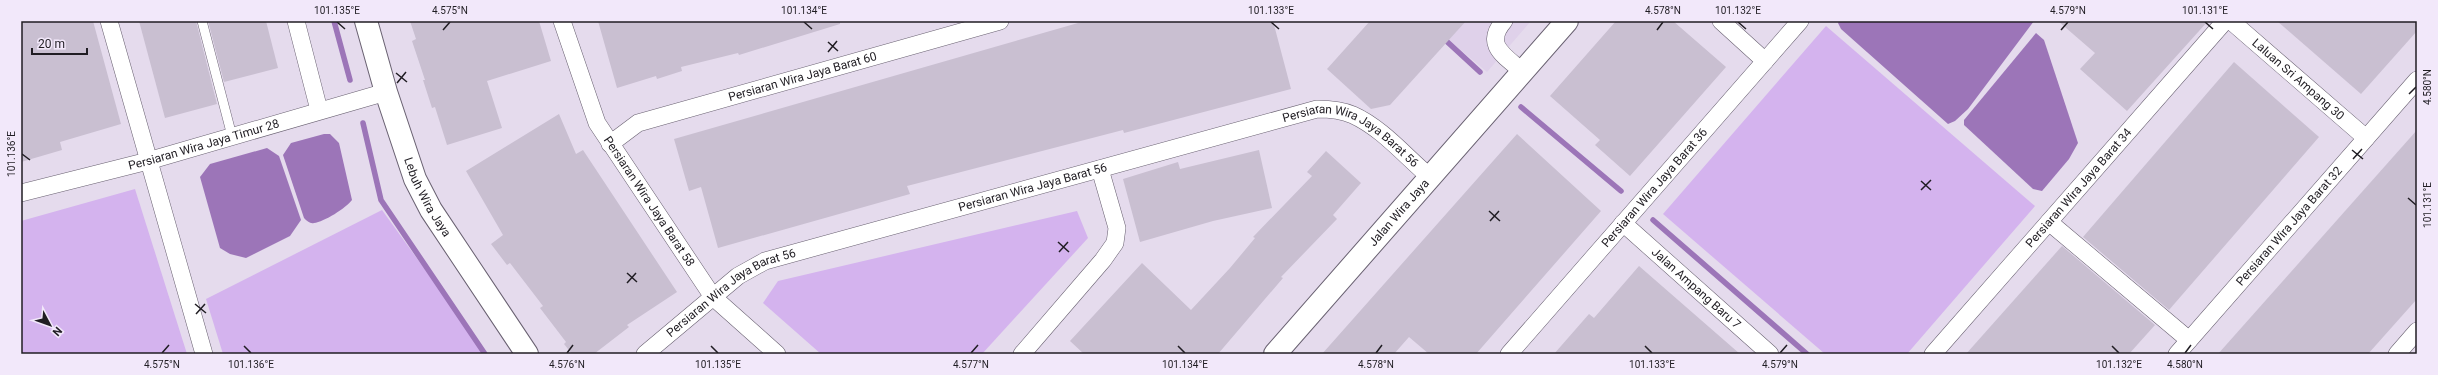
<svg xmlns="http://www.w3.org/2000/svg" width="2438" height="375" viewBox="0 0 2438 375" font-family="Roboto,sans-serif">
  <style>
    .built { fill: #dfd1ea }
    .green { fill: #d4b3ee }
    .water { fill: #9c75b8 }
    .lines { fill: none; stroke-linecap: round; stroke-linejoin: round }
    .stream { stroke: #9c75b8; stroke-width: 5.5 }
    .building { fill: #c9bfd1 }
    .lane-casing { stroke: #696171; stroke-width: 10 }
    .street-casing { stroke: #696171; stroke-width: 18 }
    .secondary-casing { stroke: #696171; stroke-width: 24 }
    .lane { stroke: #fff; stroke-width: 9 }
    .street { stroke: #fff; stroke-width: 17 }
    .secondary { stroke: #fff; stroke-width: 22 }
    .ticks { fill: none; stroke: #201d23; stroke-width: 1.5 }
    .labels { text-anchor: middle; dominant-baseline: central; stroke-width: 3; stroke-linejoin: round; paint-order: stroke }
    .street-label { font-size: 12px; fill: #201d23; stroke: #f2e8fa }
    .neatline { fill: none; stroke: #201d23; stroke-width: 1.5 }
    .ticks-label { font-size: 10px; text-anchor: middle; fill: #201d23 }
  </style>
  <rect width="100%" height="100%" fill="#e5dbed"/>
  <path class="built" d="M1426 21H1531L1487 72Z"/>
  <g class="green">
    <path d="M1826 26 2035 206 1907 354H1825L1663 214Z"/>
    <path d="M135 189 187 354H21V221Z"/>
    <path d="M382 210 486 354H223L206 299Z"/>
    <path d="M1077 211 1088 238 982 354H821L763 303 778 281Z"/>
  </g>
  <g class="water">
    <path d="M1839 21H2034L1968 109 1955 121 1948 124 1841 29 1838 23Z"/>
    <path d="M2036 33 2044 40 2078 143 2069 159 2042 191 2033 189 1964 125V120Z"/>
    <path d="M324 134H330L339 143 352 200C346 208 324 222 314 223 310 224 307 221 304 218L283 155 291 143Z"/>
    <path d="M267 148 279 156 301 220 290 236 246 258 230 254 220 248 200 177 210 164Z"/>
  </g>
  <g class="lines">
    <g class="stream">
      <path d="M334 21 350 80"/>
      <path d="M1442 37 1480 72"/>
      <path d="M1521 107 1621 191"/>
      <path d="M363 123 381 200 485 354"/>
      <path d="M1653 220 1807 354"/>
    </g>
  </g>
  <g class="building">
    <path d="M21 21H93L121 124 60 142 62 150 21 162Z"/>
    <path d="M139 21H196L217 104 165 118Z"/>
    <path d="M208 21H266L278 68 224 82Z"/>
    <path d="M410 21H539L551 61 487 81 502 128 447 145 435 107 432 108 423 80H425L412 41 416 39Z"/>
    <path d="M598 21H840V24L739 55 738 53 681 67 682 71 657 79 656 76 617 88Z"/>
    <path d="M1085 21H1273L1291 89 1124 133 1123 130 907 186 910 194 718 248 701 187 689 191 674 139Z"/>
    <path d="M1370 21H1466L1390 105 1371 109 1327 69Z"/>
    <path d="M1616 21H1673L1726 67 1630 176 1595 145 1600 140 1550 96Z"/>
    <path d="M2058 21H2208L2127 111 2080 69 2095 53Z"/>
    <path d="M2277 21H2417V31L2361 94Z"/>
    <path d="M2234 62 2319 137 2169 310 2083 237Z"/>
    <path d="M559 114 576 154 583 150 677 292 627 325 629 327 594 354H572L564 344 566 342 540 308 543 306 510 263 507 265 491 244 503 235 466 171Z"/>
    <path d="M2417 130V299L2368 354H2218Z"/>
    <path d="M1517 134 1601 211 1476 354H1429L1409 337 1394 354H1322Z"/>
    <path d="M1259 150 1272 208 1213 221 1140 242 1123 179 1178 162 1180 169Z"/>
    <path d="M1326 151 1361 183 1333 215 1337 219 1281 277 1283 278 1218 354H1084L1070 341 1142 263 1191 310 1230 268 1255 238 1253 237 1312 176 1307 172Z"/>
    <path d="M2062 246 2155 325 2129 354H1966Z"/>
    <path d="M1639 266 1740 354H1554L1589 314 1594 318Z"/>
  </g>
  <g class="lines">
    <defs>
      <path id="lane" d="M202 21 232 136"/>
      <g id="street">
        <path d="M109 21 204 354"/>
        <path d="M296 21 319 110"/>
        <path id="s1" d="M562 21 597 123 713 297 777 354"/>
        <path d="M1504 21C1483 45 1505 56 1523 72"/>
        <path d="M1721 21 1765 61"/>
        <path id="s2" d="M2231 21 2366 138"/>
        <path id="s3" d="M610 144 638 123 1000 21"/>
        <path id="s4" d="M21 193 148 161 386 92"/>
        <path d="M2049 222 2189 340"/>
        <path id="s5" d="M1623 223 1770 354"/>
        <path id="s6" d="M645 354 738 276 765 261 1317 109C1329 109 1342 110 1353 115 1382 128 1406 157 1430 177"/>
        <path d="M1022 354 1103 260 1115 243 1117 228 1100 169"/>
        <path id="s7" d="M1509 354 1800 21"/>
        <path id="s8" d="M1933 354 2225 21"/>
        <path id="s9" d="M2177 354 2417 80"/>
        <path d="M2397 354 2417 331"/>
      </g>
      <g id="secondary">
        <path id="s10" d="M366 21 386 92 415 179 431 210 527 354"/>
        <path id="s11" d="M1275 354 1567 21"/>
      </g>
    </defs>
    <use href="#lane" class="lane-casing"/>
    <use href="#street" class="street-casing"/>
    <use href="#secondary" class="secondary-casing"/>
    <use href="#lane" class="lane"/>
    <use href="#street" class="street"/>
    <use href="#secondary" class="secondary"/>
  </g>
  <path class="ticks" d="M337 22 345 29M804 22 812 29M1271 22 1279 29M1738 22 1746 29M2205 22 2213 29M443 30 450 22M1657 30 1663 22M2061 30 2068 22M828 42 838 51M828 52 837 41M396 73 407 82M397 83 406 72M2409 94 2416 87M2352 150 2363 159M22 154 30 160M2353 159 2362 149M1921 181 1931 190M1921 190 1931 180M2408 198 2416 205M1489 211 1500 221M1490 221 1499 211M1058 242 1069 252M1059 252 1068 242M627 273 637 282M627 283 636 273M195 304 206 313M196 314 205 304M244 346 251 353M711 346 718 353M1178 346 1185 353M1645 346 1652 353M2112 346 2119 353M162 353 169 345M567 353 573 345M971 353 978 345M1376 353 1382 345M1780 353 1787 345M2185 353 2191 345"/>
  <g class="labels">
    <g class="street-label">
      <text stroke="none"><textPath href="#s3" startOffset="206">Persiaran Wira Jaya Barat 60</textPath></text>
      <text stroke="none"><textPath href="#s2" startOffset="89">Laluan Sri Ampang 30</textPath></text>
      <text stroke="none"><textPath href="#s4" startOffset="189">Persiaran Wira Jaya Timur 28</textPath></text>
      <text stroke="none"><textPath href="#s6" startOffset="766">Persiaran Wira Jaya Barat 56</textPath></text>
      <text stroke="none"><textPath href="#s6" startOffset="430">Persiaran Wira Jaya Barat 56</textPath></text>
      <text stroke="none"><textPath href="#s7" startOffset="221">Persiaran Wira Jaya Barat 36</textPath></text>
      <text stroke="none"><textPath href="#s8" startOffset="221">Persiaran Wira Jaya Barat 34</textPath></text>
      <text stroke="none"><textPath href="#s10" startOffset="187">Lebuh Wira Jaya</textPath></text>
      <text stroke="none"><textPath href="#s1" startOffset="202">Persiaran Wira Jaya Barat 58</textPath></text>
      <text stroke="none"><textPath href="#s11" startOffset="188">Jalan Wira Jaya</textPath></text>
      <text stroke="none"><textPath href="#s9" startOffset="170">Persiaran Wira Jaya Barat 32</textPath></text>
      <text stroke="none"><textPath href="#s5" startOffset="98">Jalan Ampang Baru 7</textPath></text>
      <text stroke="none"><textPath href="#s6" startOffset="107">Persiaran Wira Jaya Barat 56</textPath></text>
    </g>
  </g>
  <rect width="2438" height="375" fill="none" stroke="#f2e8fa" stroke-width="44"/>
  <g transform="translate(50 325) rotate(131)" stroke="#f2e8fa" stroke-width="3" paint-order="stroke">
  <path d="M0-3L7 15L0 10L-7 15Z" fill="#201d23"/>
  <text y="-6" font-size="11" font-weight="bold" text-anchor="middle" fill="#201d23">N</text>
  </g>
  <path d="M32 48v6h55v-6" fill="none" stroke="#201d23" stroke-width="2"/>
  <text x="38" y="48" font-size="12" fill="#201d23" stroke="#f2e8fa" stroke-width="3" paint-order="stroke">20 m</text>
  <rect x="22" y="22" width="2394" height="331" class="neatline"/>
  <g class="ticks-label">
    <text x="337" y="14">101.135°E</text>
    <text x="450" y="14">4.575°N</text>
    <text x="804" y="14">101.134°E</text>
    <text x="1271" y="14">101.133°E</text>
    <text x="1663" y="14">4.578°N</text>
    <text x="1738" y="14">101.132°E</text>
    <text x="2068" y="14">4.579°N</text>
    <text x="2205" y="14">101.131°E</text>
    <text transform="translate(2427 87) rotate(-90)" y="4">4.580°N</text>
    <text transform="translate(11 154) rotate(-90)" y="4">101.136°E</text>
    <text transform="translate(2427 205) rotate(-90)" y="4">101.131°E</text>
    <text x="162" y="368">4.575°N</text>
    <text x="251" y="368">101.136°E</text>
    <text x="567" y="368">4.576°N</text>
    <text x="718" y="368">101.135°E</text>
    <text x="971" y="368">4.577°N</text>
    <text x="1185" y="368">101.134°E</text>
    <text x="1376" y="368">4.578°N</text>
    <text x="1652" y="368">101.133°E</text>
    <text x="1780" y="368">4.579°N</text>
    <text x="2119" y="368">101.132°E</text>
    <text x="2185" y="368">4.580°N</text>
  </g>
</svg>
